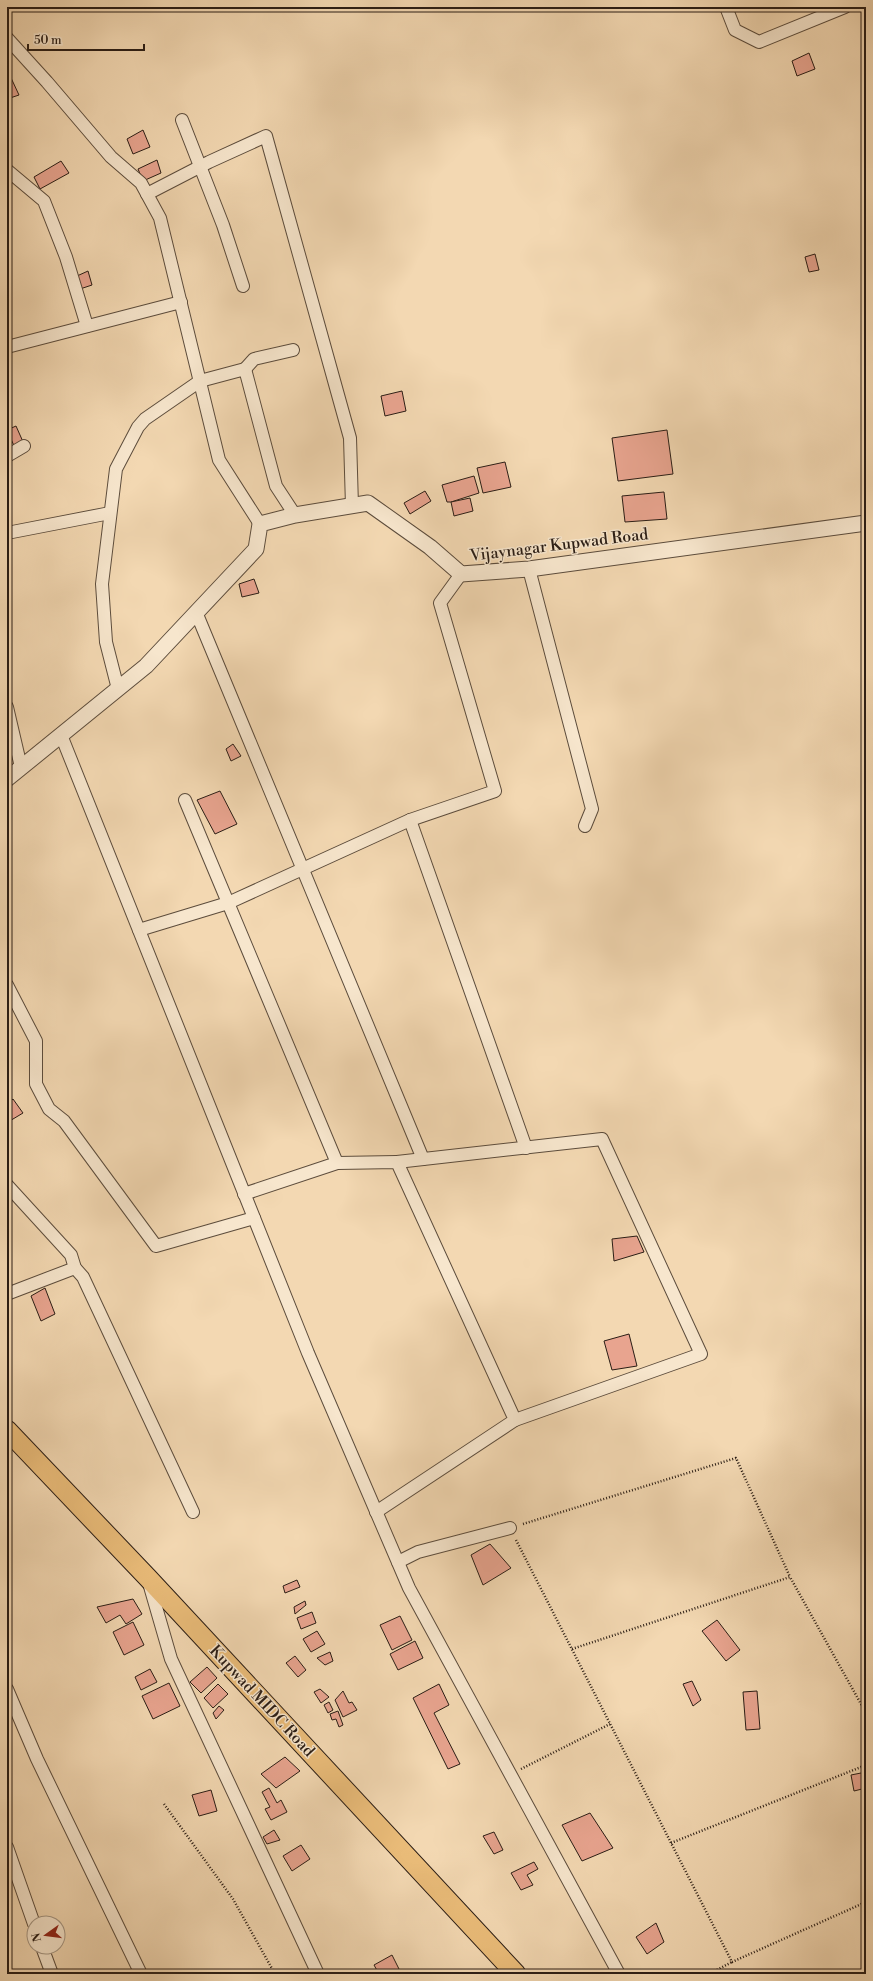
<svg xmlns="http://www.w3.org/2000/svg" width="873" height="1981" viewBox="0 0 873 1981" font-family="'Libre Bodoni',serif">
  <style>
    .building { fill: #e8a48f; stroke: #2a1d15 }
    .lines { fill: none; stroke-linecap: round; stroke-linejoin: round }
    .minor-casing { stroke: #5c4c3c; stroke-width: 14 }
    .tertiary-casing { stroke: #5c4c3c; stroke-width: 17 }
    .primary-casing { stroke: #2a1d15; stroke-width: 21 }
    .path { stroke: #2a1d15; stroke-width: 2.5; stroke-dasharray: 1 2; stroke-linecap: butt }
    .minor { stroke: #f7e6cd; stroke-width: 12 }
    .tertiary { stroke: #f7e6cd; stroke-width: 15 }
    .primary { stroke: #eabc79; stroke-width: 19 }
    .labels { text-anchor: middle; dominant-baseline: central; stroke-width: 3; stroke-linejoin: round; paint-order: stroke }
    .street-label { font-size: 16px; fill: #2a1d15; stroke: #f7e6cd }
  </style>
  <rect width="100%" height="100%" fill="#f3d8b2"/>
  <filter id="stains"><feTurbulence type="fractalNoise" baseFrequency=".005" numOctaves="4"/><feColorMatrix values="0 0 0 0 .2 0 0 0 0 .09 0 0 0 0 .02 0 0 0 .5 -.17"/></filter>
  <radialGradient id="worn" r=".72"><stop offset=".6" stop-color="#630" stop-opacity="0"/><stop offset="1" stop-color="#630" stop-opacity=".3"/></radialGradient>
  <g class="building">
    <path d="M809 53 815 69 797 76 792 61Z"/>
    <path d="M7 70 12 80H7Z"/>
    <path d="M12 80 19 95 7 99V82Z"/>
    <path d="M143 130 150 147 133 154 127 139Z"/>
    <path d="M157 160 161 173 143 181 138 169Z"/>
    <path d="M61 161 69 173 40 189 34 177Z"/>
    <path d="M815 254 819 270 809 272 805 257Z"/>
    <path d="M88 271 92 285 80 289 77 276Z"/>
    <path d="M402 391 406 411 385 416 381 396Z"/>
    <path d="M16 426 24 444 15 448 7 430Z"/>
    <path d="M667 430 673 474 618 481 612 438Z"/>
    <path d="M505 462 511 487 483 493 477 468Z"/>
    <path d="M474 476 479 493 451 502H447L442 485Z"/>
    <path d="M425 491 431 501 410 514 404 503Z"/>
    <path d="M664 492 667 519 625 522 622 496Z"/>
    <path d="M470 498 473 511 454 516 451 502Z"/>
    <path d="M254 579 259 593 242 597 239 584Z"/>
    <path d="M233 744 241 756 231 761 226 749Z"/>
    <path d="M220 791 237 824 215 834 197 800Z"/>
    <path d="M13 1099 23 1113 8 1122 7 1104Z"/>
    <path d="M637 1236 644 1252 614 1261 612 1239Z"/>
    <path d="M45 1288 55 1314 41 1321 31 1296Z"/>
    <path d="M629 1334 637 1366 612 1370 604 1341Z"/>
    <path d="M490 1544 511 1568 483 1585 471 1555Z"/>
    <path d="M297 1580 300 1587 285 1593 283 1586Z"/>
    <path d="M133 1599 142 1614 126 1624 120 1615 106 1623 97 1607Z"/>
    <path d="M305 1601 306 1605 295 1614 294 1607Z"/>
    <path d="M312 1612 316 1623 301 1629 297 1618Z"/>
    <path d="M400 1616 412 1640 392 1650 380 1625Z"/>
    <path d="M717 1620 740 1650 726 1661 702 1631Z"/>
    <path d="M133 1622 144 1645 124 1655 113 1632Z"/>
    <path d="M317 1631 325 1644 311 1652 303 1639Z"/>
    <path d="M415 1641 423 1658 398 1670 390 1654Z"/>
    <path d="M330 1652 333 1661 325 1665 317 1658Z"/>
    <path d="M295 1656 306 1670 298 1677 286 1663Z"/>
    <path d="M207 1667 217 1678 201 1693 190 1682Z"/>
    <path d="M150 1669 157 1682 141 1690 135 1677Z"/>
    <path d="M692 1681 701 1700 693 1706 683 1684Z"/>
    <path d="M169 1683 180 1706 153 1719 142 1696Z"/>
    <path d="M218 1684 228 1694 213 1708 204 1698Z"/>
    <path d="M439 1684 449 1705 434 1713 460 1764 448 1769 413 1698Z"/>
    <path d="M320 1689 329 1697 321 1703 314 1692Z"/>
    <path d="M343 1691 349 1703 352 1702 357 1710 343 1717 335 1700Z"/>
    <path d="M757 1691 760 1729 746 1730 743 1692Z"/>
    <path d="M329 1702 333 1710 328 1713 324 1705Z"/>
    <path d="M219 1706 224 1710 216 1719 213 1713Z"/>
    <path d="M338 1711 343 1725 339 1727 336 1719 332 1720 330 1714Z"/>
    <path d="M285 1757 300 1771 276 1788 261 1774Z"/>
    <path d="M866 1772V1788L854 1791 851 1775Z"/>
    <path d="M269 1788 277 1803 281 1800 287 1812 271 1820 265 1809 270 1807 262 1792Z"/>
    <path d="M211 1790 217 1811 199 1816 192 1795Z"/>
    <path d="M590 1813 613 1848 582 1861 562 1825Z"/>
    <path d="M274 1830 280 1840 267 1844 263 1837Z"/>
    <path d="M494 1832 503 1850 494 1854 483 1836Z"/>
    <path d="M301 1845 310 1859 292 1871 283 1856Z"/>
    <path d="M534 1862 538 1869 527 1875 533 1885 521 1890 511 1873Z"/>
    <path d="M656 1923 664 1942 647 1954 636 1937Z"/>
    <path d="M392 1955 401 1973 379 1974 374 1965Z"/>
  </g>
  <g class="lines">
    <defs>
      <g id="minor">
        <path d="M726 7 735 30 759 42 845 7"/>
        <path d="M7 38 47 82 111 157 141 183 160 218 219 460 260 524"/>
        <path d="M182 120 223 225 243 286"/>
        <path d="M7 170 44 201 66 257 87 326"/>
        <path d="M147 194 209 162 266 136 350 438 352 506"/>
        <path d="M7 347 181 302"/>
        <path d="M245 369 254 359 293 350"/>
        <path d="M7 456 24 446"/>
        <path d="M7 533 110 513"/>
        <path d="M529 569 592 809 585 826"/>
        <path d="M196 612 423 1159"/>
        <path d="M118 689 106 642 102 584 116 469 138 427 145 419 200 381 245 369 276 486 295 515"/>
        <path d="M7 707 21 767"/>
        <path d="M61 735 308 1353 409 1588 619 1974"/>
        <path d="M185 800 337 1163 244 1194"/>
        <path d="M410 820 526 1148"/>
        <path d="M139 930 228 903 410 820 495 791 440 603 461 574"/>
        <path d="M7 985 36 1041V1084L49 1109 64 1121 156 1246 254 1218"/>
        <path d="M397 1162 602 1139 701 1354 515 1420"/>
        <path d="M337 1163 397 1162 515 1420 376 1512"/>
        <path d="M7 1185 71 1255 75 1268 83 1277 193 1512"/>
        <path d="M7 1294 75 1268"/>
        <path d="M398 1562 418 1552 510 1528"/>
        <path d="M149 1583 171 1659 318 1974"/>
        <path d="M7 1689 37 1759 141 1974"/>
        <path d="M7 1847 34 1924"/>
        <path d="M42 1947 52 1974"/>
      </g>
      <path id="tertiary" d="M7 779 146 666 256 549 260 524 295 515 368 503 430 547 461 574 529 569 866 523"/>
      <path id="primary" d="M7 1430 148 1578 516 1974"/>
    </defs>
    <use href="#minor" class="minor-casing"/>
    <use href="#tertiary" class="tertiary-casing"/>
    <use href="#primary" class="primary-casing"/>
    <g class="path">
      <path d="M523 1524 736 1458 790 1577"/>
      <path d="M516 1540 732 1962 866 1902"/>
      <path d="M572 1649 790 1577 866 1713"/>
      <path d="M521 1769 610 1724"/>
      <path d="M164 1804 233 1899 275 1974"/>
      <path d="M671 1843 866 1765"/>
      <path d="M709 1974 732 1962"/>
    </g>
    <use href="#minor" class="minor"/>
    <use href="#tertiary" class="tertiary"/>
    <use href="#primary" class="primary"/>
  </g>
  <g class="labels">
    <g class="street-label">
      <text transform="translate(559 545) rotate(-7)">Vijaynagar Kupwad Road</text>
      <text transform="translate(262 1701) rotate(47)">Kupwad MIDC Road</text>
    </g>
  </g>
  <rect width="873" height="1981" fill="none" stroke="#f3d8b2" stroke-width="24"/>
  <rect x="8" y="8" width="857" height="1965" fill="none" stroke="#2a1d15" stroke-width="2"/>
  <rect x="12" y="12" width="849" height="1957" fill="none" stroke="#2a1d15"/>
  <g transform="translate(46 1935) rotate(256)"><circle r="19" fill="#f7e6cd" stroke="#a59683"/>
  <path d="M0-3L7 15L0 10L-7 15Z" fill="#8f2418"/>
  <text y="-6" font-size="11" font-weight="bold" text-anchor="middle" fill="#2a1d15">N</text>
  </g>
  <path d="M28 44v6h116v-6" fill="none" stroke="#2a1d15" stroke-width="2"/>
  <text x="34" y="44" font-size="12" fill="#2a1d15" stroke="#f7e6cd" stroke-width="3" paint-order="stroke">50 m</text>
  <rect width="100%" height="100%" filter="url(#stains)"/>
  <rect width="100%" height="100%" fill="url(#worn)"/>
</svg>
